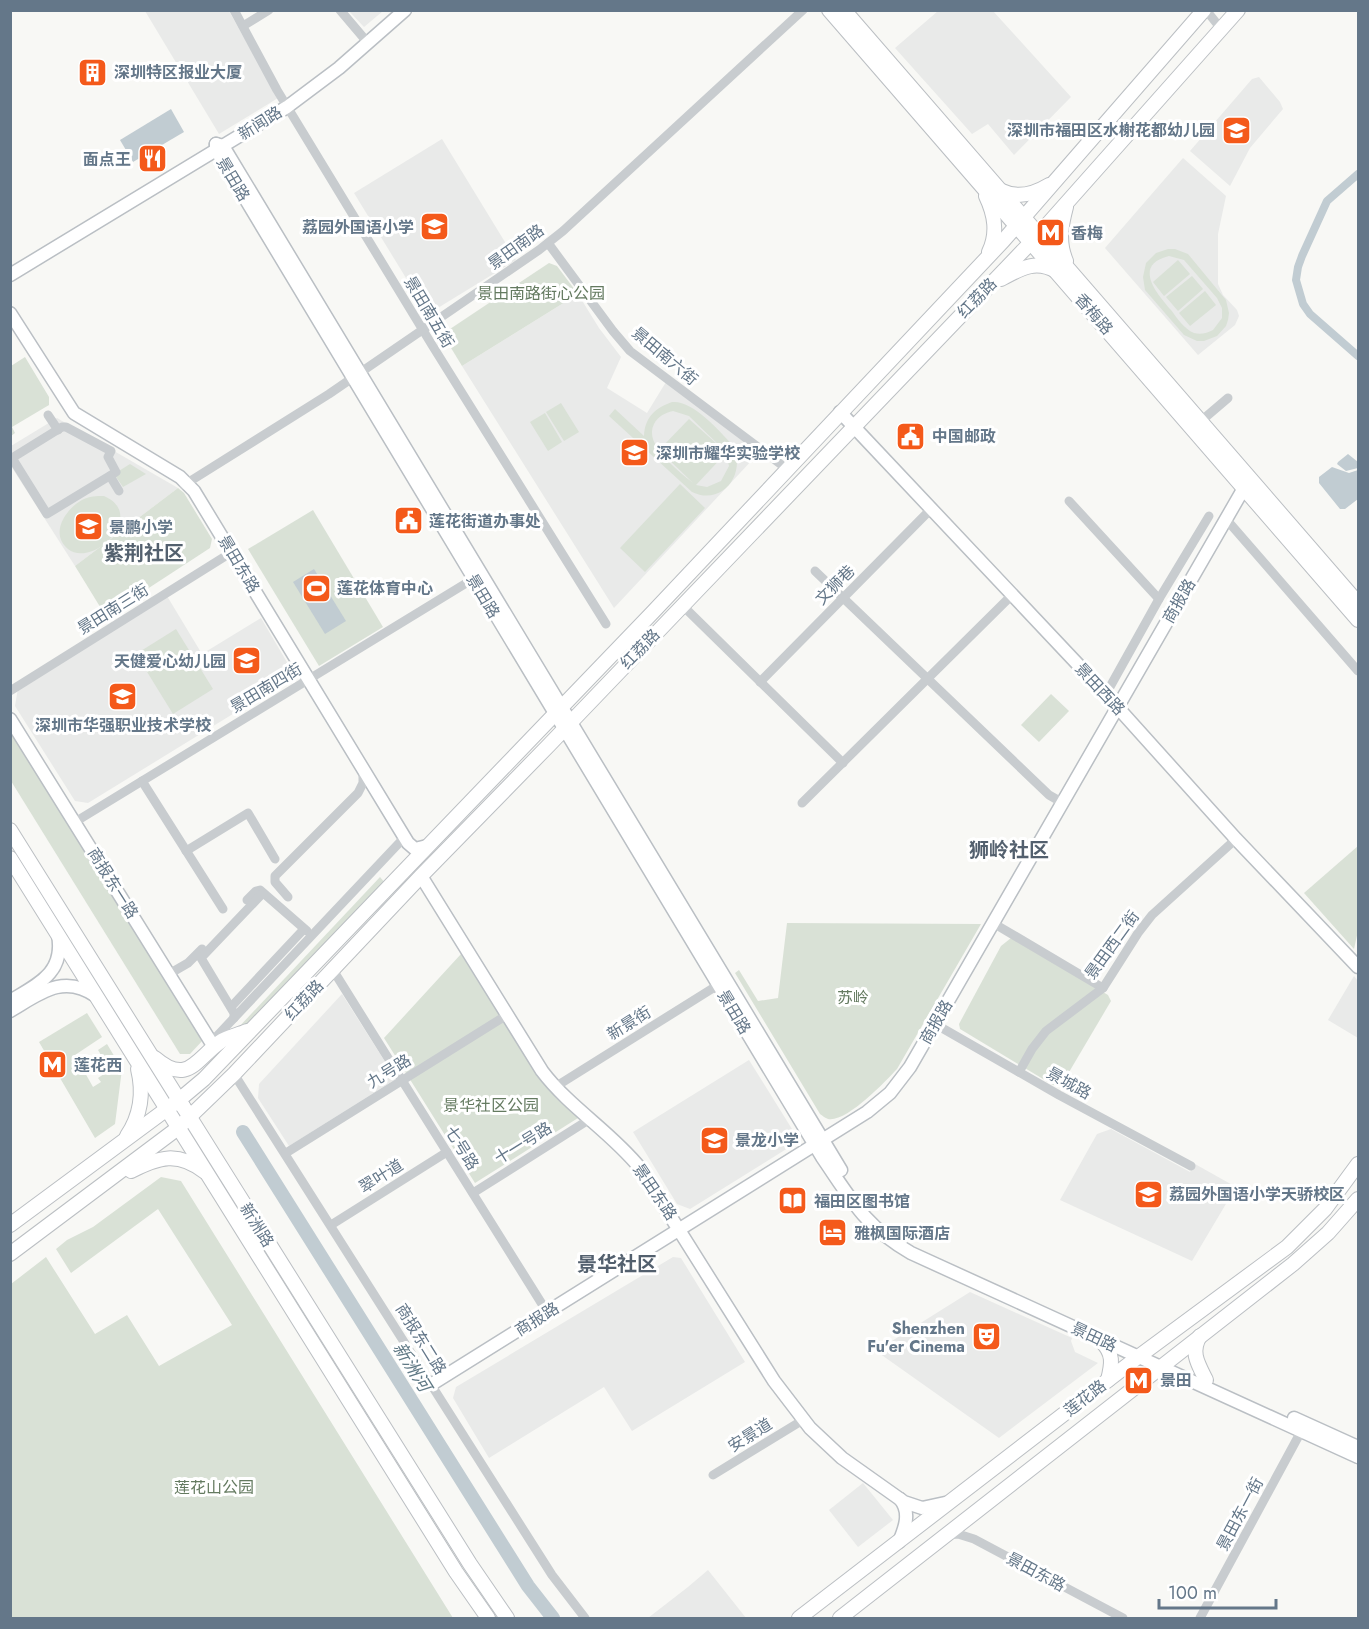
<svg xmlns="http://www.w3.org/2000/svg" width="1369" height="1629" viewBox="0 0 1369 1629" font-family="Jost,'Noto Sans SC',sans-serif">
  <style>
    .built { fill: #e9eae9 }
    .green { fill: #d9e1d6; fill-rule: evenodd }
    .water { fill: #c1ccd2 }
    .lines { fill: none; stroke-linecap: round; stroke-linejoin: round }
    .canal { stroke: #c1ccd2; stroke-width: 8 }
    .river { stroke: #c1ccd2; stroke-width: 14 }
    .secondary-casing { stroke: #babfc4; stroke-width: 15 }
    .primary-casing { stroke: #bbbfc3; stroke-width: 16 }
    .street { stroke: #c8cccf; stroke-width: 9 }
    .secondary { stroke: #fff; stroke-width: 12 }
    .primary { stroke: #fff; stroke-width: 14 }
    .labels { text-anchor: middle; dominant-baseline: central; stroke-width: 6; stroke-linejoin: round; paint-order: stroke }
    .poi-label { font-size: 16px; font-weight: bold; fill: #647789; stroke: #fff; text-anchor: start }
    .street-label { font-size: 16px; fill: #647789; stroke: #fff }
    .park-label { font-size: 16px; fill: #647a60; stroke: #fff }
    .water-label { font-size: 18px; font-style: italic; fill: #607985; stroke: #fff }
    .quarter-label { font-size: 20px; font-weight: bold; fill: #53606e; stroke: #fff }
  </style>
  <rect width="100%" height="100%" fill="#f8f8f5"/>
  <g class="built">
    <path d="M145 11H229L278 98 219 134Z"/>
    <path d="M349 11H383L364 27Z"/>
    <path d="M938 11H993L1071 97 1014 155 988 124 972 134 895 48Z"/>
    <path d="M1259 77 1280 102 1283 109 1250 148 1230 186 1190 151 1252 79Z"/>
    <path d="M442 139 516 260 428 314 354 193Z"/>
    <path d="M1183 158 1226 196 1218 234V284L1223 295 1237 310 1239 316 1235 325 1198 355 1105 248Z"/>
    <path d="M578 294 599 328 621 357 607 388 647 413 666 382 753 448 754 458 614 608 462 366Z"/>
    <path d="M57 418 178 488 75 566 11 466V446Z"/>
    <path d="M167 596 202 654 261 618 291 669 290 679 88 803 75 801 15 706 18 688Z"/>
    <path d="M1354 976 1358 981V1038L1328 1020Z"/>
    <path d="M342 994 396 1079 289 1146 258 1098 259 1084Z"/>
    <path d="M749 1060 792 1129 788 1148 690 1209 677 1204 633 1132Z"/>
    <path d="M1111 1129 1190 1172 1195 1164 1236 1187 1192 1261 1060 1200 1097 1134Z"/>
    <path d="M673 1257 681 1258 745 1362 632 1431 604 1387 489 1458 453 1398 456 1387Z"/>
    <path d="M970 1292 1072 1338 1071 1341 1075 1352 1098 1363 999 1438 876 1351Z"/>
    <path d="M863 1483 893 1520 858 1547 829 1510Z"/>
    <path d="M708 1570 746 1618H648L688 1587Z"/>
  </g>
  <g class="green">
    <path d="M1168 249H1175L1188 254 1226 300 1229 313 1228 320 1226 326 1217 336 1204 341H1197L1184 335 1145 290 1143 277 1146 263 1156 253ZM1169 256 1184 260 1217 298 1222 308V318L1213 330C1207 333 1201 335 1194 333 1184 329 1177 318 1171 310 1157 294 1132 265 1169 256Z"/>
    <path d="M1178 260 1190 274 1164 296 1153 282Z"/>
    <path d="M549 263 557 266 578 294 462 366 448 343 450 329Z"/>
    <path d="M1192 276 1203 289 1178 311 1166 297Z"/>
    <path d="M1205 291 1216 305 1190 326 1179 313Z"/>
    <path d="M25 357 49 397V405L12 427 15 433 11 436V366Z"/>
    <path d="M672 402C693 400 718 430 732 444 748 472 723 507 692 492L609 416 615 409 644 436C645 417 655 408 672 402ZM673 411 689 416 726 452 689 419 659 450 693 483C679 471 643 445 654 424 658 416 665 413 673 411ZM726 453 729 466 721 481 707 487 696 485Z"/>
    <path d="M561 403 579 432 564 441 546 412Z"/>
    <path d="M545 413 562 442 548 451 530 422Z"/>
    <path d="M130 464 146 474 123 487 114 474Z"/>
    <path d="M680 484 705 508 645 572 620 548Z"/>
    <path d="M178 488 184 493 212 539 210 548 112 612 102 610 75 566Z"/>
    <path d="M104 496C148 515 92 569 68 549 49 533 66 509 82 500 89 496 97 496 104 496Z"/>
    <path d="M313 510 383 627 319 666 248 549Z"/>
    <path d="M176 629 213 689 173 714 136 654Z"/>
    <path d="M1051 694 1069 711 1039 742 1021 725Z"/>
    <path d="M10 729 203 1040 190 1054H180L11 781Z"/>
    <path d="M1358 846V931L1354 949 1304 893Z"/>
    <path d="M380 877 386 884 249 1026 237 1029Z"/>
    <path d="M787 923 981 924 897 1069C885 1082 846 1123 828 1119 825 1118 823 1116 820 1114L735 973 739 970 758 1001 778 998Z"/>
    <path d="M1011 938 1108 995 1111 1001 1062 1084 1053 1085 960 1029 959 1024 1001 946Z"/>
    <path d="M461 954 537 1075 556 1098 578 1118 475 1183 384 1038Z"/>
    <path d="M87 1013 102 1037 75 1055 93 1087 101 1082 98 1078 110 1070 98 1050 107 1044 122 1069 115 1124 95 1138 39 1042Z"/>
    <path d="M161 1177 181 1181 453 1618H11V1284L46 1257 95 1334 127 1315 159 1366 232 1325 158 1209 71 1273 56 1249 67 1240 93 1227Z"/>
  </g>
  <g class="water">
    <path d="M171 109 184 132 133 162 120 140Z"/>
    <path d="M1348 454 1358 462V468L1346 471 1337 464 1338 462Z"/>
    <path d="M1332 467 1349 473 1358 470V499L1345 509H1340L1319 483V477Z"/>
    <path d="M314 569 346 621 325 634 293 582Z"/>
  </g>
  <g class="lines">
    <path class="canal" d="M1358 174 1327 201 1302 256 1298 267 1296 280 1303 304 1310 314 1358 356"/>
    <path class="river" d="M243 1132 528 1586 553 1618"/>
    <defs>
      <g id="secondary">
        <path d="M216 144V150L822 1157C851 1199 865 1227 911 1253L1358 1457"/>
        <path d="M216 144 223 146 841 1170"/>
        <path d="M10 275 287 107 339 68 405 10"/>
        <path d="M10 313 74 413 180 477 194 491 408 843 415 849 427 846"/>
        <path d="M840 412 1102 690 1236 839 1358 967"/>
        <path d="M10 719 214 1047"/>
        <path d="M421 876 542 1071C570 1108 611 1132 640 1168L774 1381 810 1428 842 1458 904 1502 922 1508 945 1503"/>
        <path d="M10 1001C38 984 65 973 58 935"/>
        <path d="M10 1011C39 994 63 973 96 996"/>
        <path d="M432 1384 867 1112 890 1093 910 1067 1248 481"/>
        <path d="M1294 1418 1358 1447"/>
        <path d="M899 1542C905 1528 911 1512 900 1499"/>
      </g>
      <g id="primary">
        <path d="M829 10 1358 620"/>
        <path d="M844 10 1358 603"/>
        <path d="M1002 191C1018 199 1034 194 1049 185"/>
        <path d="M986 196C995 215 998 233 989 252"/>
        <path d="M1066 207C1061 226 1058 242 1066 261"/>
        <path d="M1001 279C1020 269 1035 259 1056 271"/>
        <path d="M10 830 184 1108"/>
        <path d="M10 858 456 1572 488 1618"/>
        <path d="M155 1058C188 1086 196 1059 220 1042 227 1037 238 1035 247 1031"/>
        <path d="M179 1100 470 1564 507 1618"/>
        <path d="M127 1136C141 1115 144 1093 138 1069"/>
        <path d="M131 1171C159 1157 178 1151 205 1172"/>
        <path d="M10 1225 179 1100 204 1079 653 612 1003 241 1204 10"/>
        <path d="M10 1254 178 1128 234 1074 421 876 550 744 1039 234 1238 10"/>
        <path d="M1200 1336C1190 1352 1198 1364 1206 1380"/>
        <path d="M1101 1341C1114 1353 1112 1364 1108 1380"/>
        <path d="M799 1618 1138 1357 1287 1247 1325 1209 1358 1164"/>
        <path d="M840 1618 1293 1264 1328 1233 1358 1199"/>
      </g>
    </defs>
    <use href="#secondary" class="secondary-casing"/>
    <use href="#primary" class="primary-casing"/>
    <g class="street">
      <path d="M234 10 277 90 432 345 606 624"/>
      <path d="M340 10 368 43"/>
      <path d="M1206 10 1222 30"/>
      <path d="M243 26 269 10"/>
      <path d="M548 243 613 331 630 351 787 469"/>
      <path d="M48 415 58 430"/>
      <path d="M1201 421 1228 398"/>
      <path d="M62 427H66L111 451 108 457 116 472 47 514 12 458Z"/>
      <path d="M110 476 119 491"/>
      <path d="M184 485 329 394 539 250 563 231 803 10"/>
      <path d="M1069 501 1159 599"/>
      <path d="M1226 519 1358 671"/>
      <path d="M815 571 1049 795 1063 803"/>
      <path d="M682 605 843 763"/>
      <path d="M760 682 931 509"/>
      <path d="M10 691 232 552"/>
      <path d="M1106 694 1159 599 1209 516"/>
      <path d="M142 781 223 909"/>
      <path d="M802 803 1012 595"/>
      <path d="M75 822 473 579"/>
      <path d="M186 851 248 813 275 859"/>
      <path d="M288 897 275 882V876L358 793 363 783V776"/>
      <path d="M247 900 256 891 260 890 307 931"/>
      <path d="M993 923 1103 988"/>
      <path d="M333 970 547 1312"/>
      <path d="M169 974 188 963 202 949"/>
      <path d="M231 1007 304 929"/>
      <path d="M234 1018V1013L201 958 263 893"/>
      <path d="M935 1024 1059 1095 1191 1166"/>
      <path d="M222 1041 217 1036 401 841"/>
      <path d="M1019 1072 1032 1049 1046 1031 1103 988 1138 933 1152 915 1236 839"/>
      <path d="M234 1074 552 1575 585 1618"/>
      <path d="M555 1087 718 985"/>
      <path d="M286 1153 507 1015"/>
      <path d="M473 1193 590 1119"/>
      <path d="M331 1225 447 1152"/>
      <path d="M713 1475 803 1420"/>
      <path d="M948 1535 958 1534 974 1539 1123 1618"/>
      <path d="M1200 1618 1304 1426"/>
    </g>
    <use href="#secondary" class="secondary"/>
    <use href="#primary" class="primary"/>
  </g>
  <defs>
    <symbol id="building-square" viewBox="-11 -11 22 22"><rect x="-9" y="-9" width="18" height="18" rx="4" fill="#f4591a" stroke="#fff"/><path d="M-4-6H4V6H1V3H-1V6H-4ZM-2.5-4.3h1.7v1.8h-1.7ZM.8-4.3h1.7v1.8H.8ZM-2.5-1h1.7V.8h-1.7ZM.8-1h1.7V.8H.8Z" fill="#fff"/></symbol>
    <symbol id="school-square" viewBox="-11 -11 22 22"><rect x="-9" y="-9" width="18" height="18" rx="4" fill="#f4591a" stroke="#fff"/><path d="M0-5L7-2L0 1L-7-2ZM-4 1L0 2.5L4 1V4Q0 6-4 4Z" fill="#fff"/></symbol>
    <symbol id="restaurant-square" viewBox="-11 -11 22 22"><rect x="-9" y="-9" width="18" height="18" rx="4" fill="#f4591a" stroke="#fff"/><path d="M-5-6h1v4h1v-4h1v4h1v-4h1v5L-1.5 .5V6h-2V.5L-5-1ZM5-6V6H3V1.5H1.5Q1.5-4 5-6Z" fill="#fff"/></symbol>
    <symbol id="metro-square" viewBox="-11 -11 22 22"><rect x="-9" y="-9" width="18" height="18" rx="4" fill="#f4591a" stroke="#fff"/><path d="M-5.5 5V-5H-3L0 0L3-5H5.5V5H3V-.5L0 4L-3-.5V5Z" fill="#fff"/></symbol>
    <symbol id="civic-square" viewBox="-11 -11 22 22"><rect x="-9" y="-9" width="18" height="18" rx="4" fill="#f4591a" stroke="#fff"/><path d="M-.6-6.5H3V-4.5H.6V-3L4-1V1h2V6H-6V1h2V-1L-.6-3ZM-1.2 2.5V6h2.4V2.5Z" fill="#fff"/></symbol>
    <symbol id="stadium-square" viewBox="-11 -11 22 22"><rect x="-9" y="-9" width="18" height="18" rx="4" fill="#f4591a" stroke="#fff"/><path d="M0-5a6.5 5 0 1 0 0 10a6.5 5 0 1 0 0-10ZM-3.5-1.8h7v3.6h-7Z" fill="#fff"/></symbol>
    <symbol id="library-square" viewBox="-11 -11 22 22"><rect x="-9" y="-9" width="18" height="18" rx="4" fill="#f4591a" stroke="#fff"/><path d="M-6-4Q-3-5.5-.7-3.5V5Q-3 3-6 4ZM6-4Q3-5.5 .7-3.5V5Q3 3 6 4Z" fill="#fff"/></symbol>
    <symbol id="hotel-square" viewBox="-11 -11 22 22"><rect x="-9" y="-9" width="18" height="18" rx="4" fill="#f4591a" stroke="#fff"/><path d="M-6-4.5h1.5V1H6V5H4.5V3h-9V5H-6ZM-4 0a1.8 1.8 0 1 1 3.6 0ZM.5 0V-2.5h3Q6-2.5 6 0Z" fill="#fff"/></symbol>
    <symbol id="theatre-square" viewBox="-11 -11 22 22"><rect x="-9" y="-9" width="18" height="18" rx="4" fill="#f4591a" stroke="#fff"/><path d="M-5-5.5Q0-4 5-5.5V0Q5 5 0 6Q-5 5-5 0ZM-3.3-2.5H-1v1.5H-3.3ZM1-2.5H3.3v1.5H1ZM-2.8 1Q0 5.5 2.8 1Z" fill="#fff"/></symbol>
  </defs>
  <g fill-rule="evenodd">
    <use href="#building-square" x="76" y="56" width="33" height="33"/>
    <use href="#school-square" x="1220" y="114" width="33" height="33"/>
    <use href="#restaurant-square" x="136" y="142" width="33" height="33"/>
    <use href="#school-square" x="418" y="210" width="33" height="33"/>
    <use href="#metro-square" x="1034" y="216" width="33" height="33"/>
    <use href="#civic-square" x="894" y="420" width="33" height="33"/>
    <use href="#school-square" x="618" y="436" width="33" height="33"/>
    <use href="#civic-square" x="392" y="504" width="33" height="33"/>
    <use href="#school-square" x="72" y="510" width="33" height="33"/>
    <use href="#stadium-square" x="300" y="572" width="33" height="33"/>
    <use href="#school-square" x="230" y="644" width="33" height="33"/>
    <use href="#school-square" x="106" y="680" width="33" height="33"/>
    <use href="#metro-square" x="36" y="1048" width="33" height="33"/>
    <use href="#school-square" x="698" y="1124" width="33" height="33"/>
    <use href="#school-square" x="1132" y="1178" width="33" height="33"/>
    <use href="#library-square" x="776" y="1184" width="33" height="33"/>
    <use href="#hotel-square" x="816" y="1216" width="33" height="33"/>
    <use href="#theatre-square" x="970" y="1320" width="33" height="33"/>
    <use href="#metro-square" x="1122" y="1364" width="33" height="33"/>
  </g>
  <g class="labels">
    <g class="poi-label">
      <text x="114" y="72">深圳特区报业大厦</text>
      <text x="1215" y="130" text-anchor="end">深圳市福田区水榭花都幼儿园</text>
      <text x="131" y="159" text-anchor="end">面点王</text>
      <text x="414" y="227" text-anchor="end">荔园外国语小学</text>
      <text x="1071" y="233">香梅</text>
      <text x="932" y="436">中国邮政</text>
      <text x="656" y="453">深圳市耀华实验学校</text>
      <text x="429" y="521">莲花街道办事处</text>
      <text x="109" y="527">景鹏小学</text>
      <text x="337" y="588">莲花体育中心</text>
      <text x="226" y="661" text-anchor="end">天健爱心幼儿园</text>
      <text x="123" y="725" text-anchor="middle">深圳市华强职业技术学校</text>
      <text x="74" y="1065">莲花西</text>
      <text x="735" y="1140">景龙小学</text>
      <text x="1169" y="1194">荔园外国语小学天骄校区</text>
      <text x="814" y="1201">福田区图书馆</text>
      <text x="854" y="1233">雅枫国际酒店</text>
      <text x="965" y="1328" text-anchor="end">Shenzhen<tspan x="965" dy="18">Fu'er Cinema</tspan></text>
      <text x="1160" y="1380">景田</text>
    </g>
    <g class="street-label">
      <text transform="translate(260 123) rotate(-32)">新闻路</text>
      <text transform="translate(233 179) rotate(59)">景田路</text>
      <text transform="translate(516 247) rotate(-36)">景田南路</text>
      <text transform="translate(977 298) rotate(-46)">红荔路</text>
      <text transform="translate(429 312) rotate(59)">景田南五街</text>
      <text transform="translate(1094 314) rotate(49)">香梅路</text>
      <text transform="translate(665 356) rotate(40)">景田南六街</text>
      <text transform="translate(239 564) rotate(59)">景田东路</text>
      <text transform="translate(835 585) rotate(-45)">文狮巷</text>
      <text transform="translate(483 596) rotate(59)">景田路</text>
      <text transform="translate(1179 601) rotate(-60)">商报路</text>
      <text transform="translate(113 609) rotate(-32)">景田南三街</text>
      <text transform="translate(640 649) rotate(-46)">红荔路</text>
      <text transform="translate(266 688) rotate(-31)">景田南四街</text>
      <text transform="translate(1100 689) rotate(47)">景田西路</text>
      <text transform="translate(113 883) rotate(58)">商报东一路</text>
      <text transform="translate(1112 945) rotate(-54)">景田西二街</text>
      <text transform="translate(304 1000) rotate(-47)">红荔路</text>
      <text transform="translate(734 1012) rotate(59)">景田路</text>
      <text transform="translate(936 1022) rotate(-60)">商报路</text>
      <text transform="translate(629 1023) rotate(-32)">新景街</text>
      <text transform="translate(389 1071) rotate(-32)">九号路</text>
      <text transform="translate(1069 1083) rotate(29)">景城路</text>
      <text transform="translate(523 1143) rotate(-32)">十一号路</text>
      <text transform="translate(462 1148) rotate(58)">七号路</text>
      <text transform="translate(381 1176) rotate(-32)">翠叶道</text>
      <text transform="translate(655 1192) rotate(56)">景田东路</text>
      <text transform="translate(257 1225) rotate(58)">新洲路</text>
      <text transform="translate(537 1319) rotate(-32)">商报路</text>
      <text transform="translate(1094 1337) rotate(25)">景田路</text>
      <text transform="translate(421 1339) rotate(58)">商报东二路</text>
      <text transform="translate(1085 1398) rotate(-38)">莲花路</text>
      <text transform="translate(750 1435) rotate(-32)">安景道</text>
      <text transform="translate(1240 1514) rotate(-62)">景田东一街</text>
      <text transform="translate(1036 1572) rotate(28)">景田东路</text>
    </g>
    <g class="park-label">
      <text x="541" y="293">景田南路街心公园</text>
      <text x="853" y="997">苏岭</text>
      <text x="491" y="1105">景华社区公园</text>
      <text x="214" y="1487">莲花山公园</text>
    </g>
    <g class="water-label">
      <text transform="translate(412 1367) rotate(58)">新洲河</text>
    </g>
    <g class="quarter-label">
      <text x="144" y="553">紫荆社区</text>
      <text x="1009" y="850">狮岭社区</text>
      <text x="617" y="1264">景华社区</text>
    </g>
  </g>
  <rect width="1369" height="1629" fill="none" stroke="#647789" stroke-width="24"/>
  <path d="M1159 1599v9h117v-9" fill="none" stroke="#647789" stroke-width="3"/>
  <text x="1168" y="1599" font-size="18" fill="#647789" stroke="#ffffff" stroke-width="4.5" paint-order="stroke">100 m</text>
</svg>
